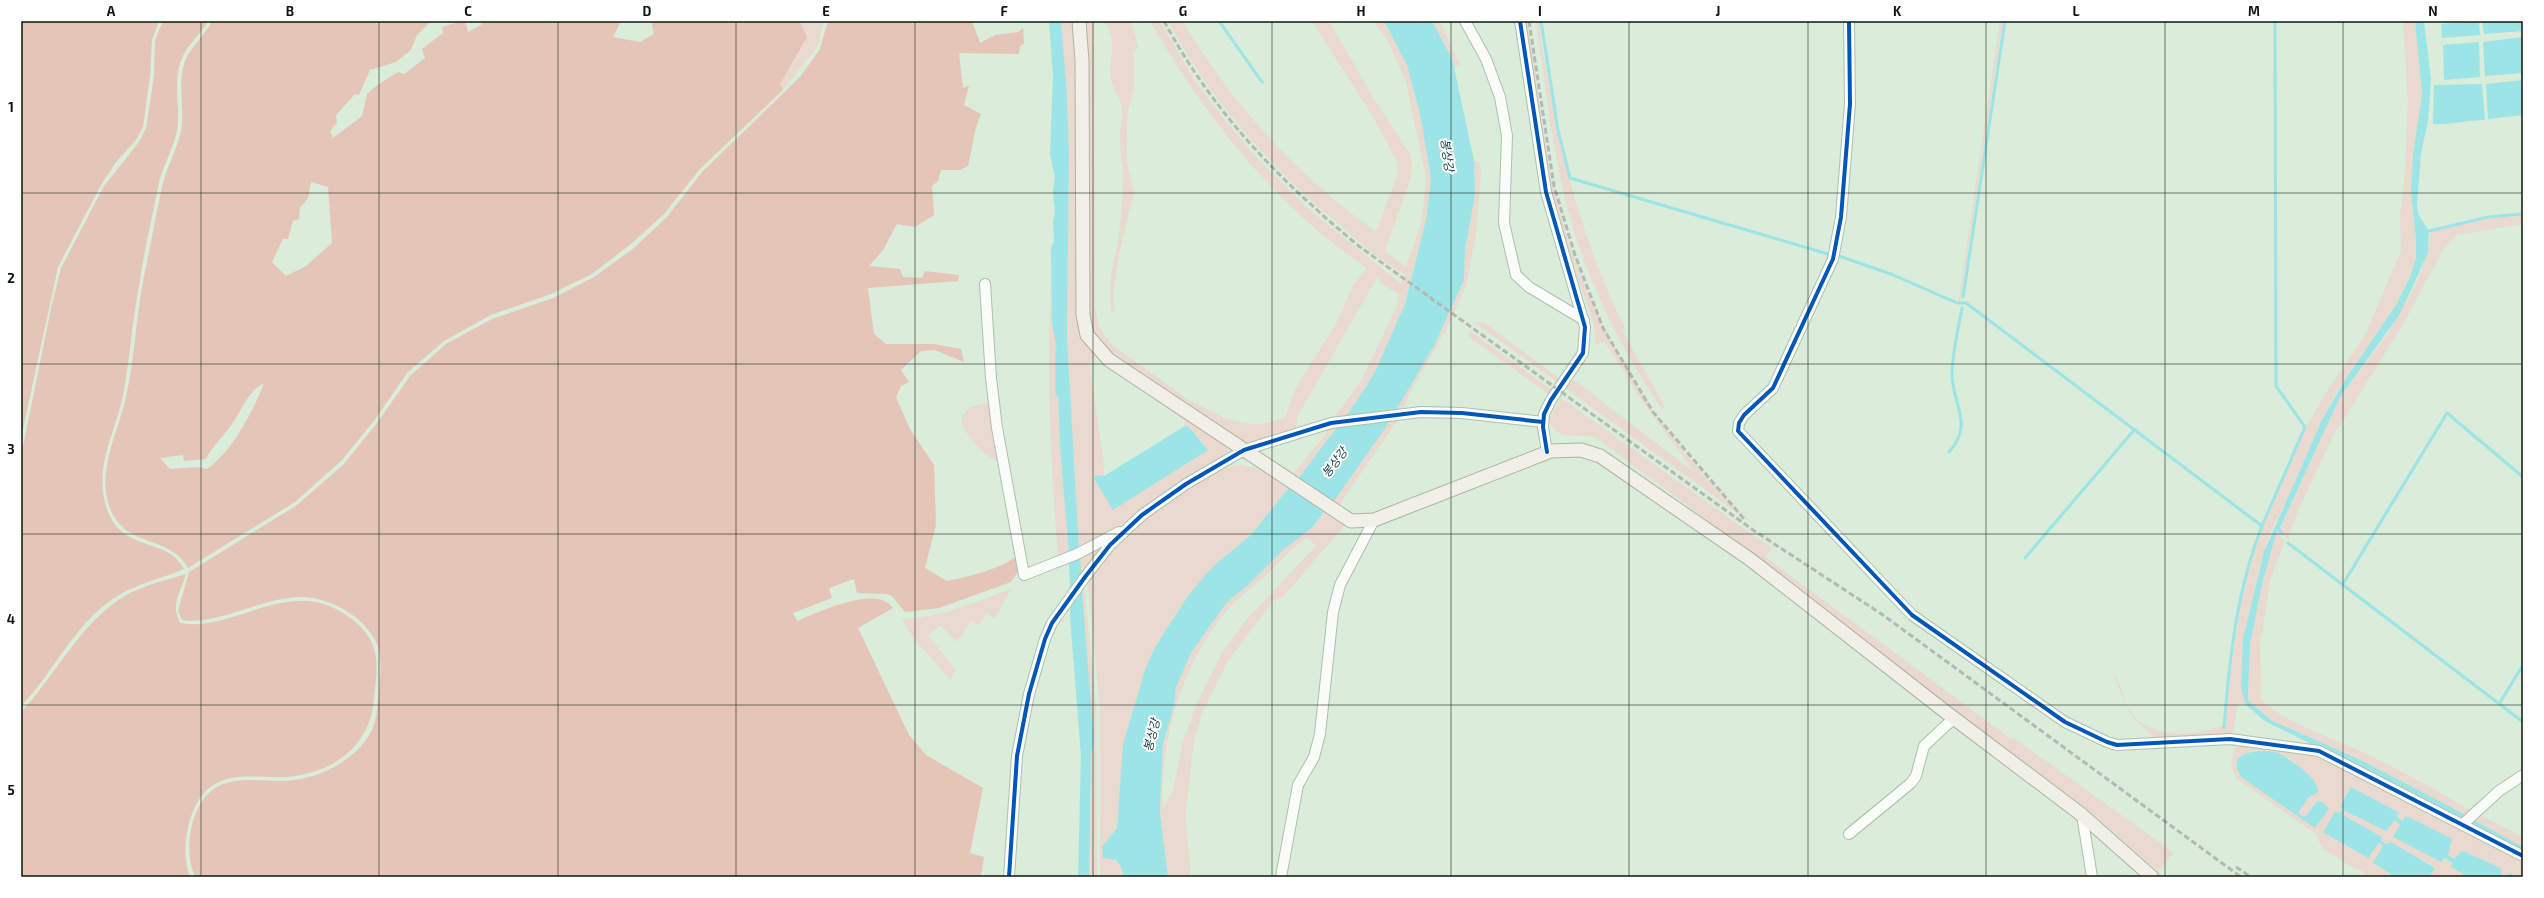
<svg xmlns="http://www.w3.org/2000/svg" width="2544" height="898" viewBox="0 0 2544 898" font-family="'Exo 2','Noto Sans KR',sans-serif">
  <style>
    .green { fill: #ead9ce; fill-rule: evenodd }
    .forest { fill: #e6c5b9; fill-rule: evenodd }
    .water { fill: #9ce4e6 }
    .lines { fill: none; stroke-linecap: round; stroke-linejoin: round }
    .stream { stroke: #9ce4e6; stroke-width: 3 }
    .canal { stroke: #9ce4e6; stroke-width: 11 }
    .minor-casing { stroke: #b0beb0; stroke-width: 12 }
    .major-casing { stroke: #afb3a1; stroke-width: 15 }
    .minor { stroke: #f9fcf9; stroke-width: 10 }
    .major { stroke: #f0f0e8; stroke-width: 13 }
    .rail { stroke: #b4b9b4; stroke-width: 3; stroke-dasharray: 6 3; stroke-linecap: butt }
    .cycleway-casing { stroke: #fff; stroke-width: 6 }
    .cycleway { stroke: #0057b8; stroke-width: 4 }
    .grid { fill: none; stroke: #0c180c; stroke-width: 1; stroke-opacity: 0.55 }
    .labels { text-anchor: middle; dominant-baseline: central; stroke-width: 4; stroke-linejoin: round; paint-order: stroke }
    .water-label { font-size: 12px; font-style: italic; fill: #174348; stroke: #fff }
    .neatline { fill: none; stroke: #0c180c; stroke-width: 1.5 }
    .grid-label { font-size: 13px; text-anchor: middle; font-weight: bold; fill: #0c180c }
  </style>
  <rect width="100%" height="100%" fill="#daecda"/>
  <g class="green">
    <path d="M800 21H824L817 47 783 90 780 84 807 37Z"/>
    <path d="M1061 21H1076L1082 335 1224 441 1230 448 1219 459 1129 520 1079 549 1067 337 1069 155 1067 92ZM1095 356 1185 421V426L1189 427 1208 450 1113 510 1100 477 1104 476V463L1089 364Z"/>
    <path d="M1086 21H1094L1095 307 1099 327 1111 344 1187 399 1222 417 1239 422 1256 425 1285 418 1295 389 1336 324 1353 286 1367 268C1274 205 1205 117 1150 21H1160L1193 78 1221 115 1258 159 1311 211 1401 284 1404 274C1382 262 1362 244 1343 228 1273 170 1211 102 1168 21H1183C1232 105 1297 175 1376 232L1398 173 1397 162 1373 117 1312 21H1329L1376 102 1410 154 1412 167 1410 180 1385 251 1406 267 1422 221 1426 177 1406 82 1387 39 1372 21H1384L1407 65 1420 114 1431 178 1426 220 1405 304 1375 372 1354 405 1297 480 1291 476 1327 433 1326 429 1362 379 1397 306 1399 294 1380 283 1378 276 1297 417 1296 428 1247 445 1108 353 1094 335 1089 309 1088 98Z"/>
    <path d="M1104 21H1131L1138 47 1134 52V88L1127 115V163L1134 192 1119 254 1113 297 1115 313 1112 312C1107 286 1113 266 1118 241 1121 224 1123 192 1123 174 1123 163 1120 152 1120 141 1119 130 1124 117 1122 107 1119 97 1113 90 1111 79 1109 58 1118 39 1104 21Z"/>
    <path d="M1432 21H1440L1460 65 1454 69 1452 57Z"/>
    <path d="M1524 21H1528C1537 78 1542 135 1555 191 1582 315 1661 445 1757 527L1565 388 1574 380 1694 472 1639 396 1607 345 1603 342 1595 345C1600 326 1573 269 1566 247 1543 175 1536 96 1524 21Z"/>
    <path d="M1536 21H1540C1539 41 1546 64 1549 84 1564 170 1586 250 1625 328L1623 332 1665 407 1662 409C1618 345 1583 273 1565 198 1551 140 1545 80 1536 21Z"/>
    <path d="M2000 21H2003L1960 301H1957L1959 299Z"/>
    <path d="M2403 21H2415L2422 94 2413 155 2411 192 2417 250 2414 267 2396 305 2336 393 2322 420 2289 497 2270 533 2260 566 2243 639 2241 688 2246 705 2238 703 2233 734 2154 738 2131 715 2112 673C2120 682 2123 696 2128 707 2145 741 2193 736 2223 726L2225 729 2228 689 2242 598 2257 542 2306 427 2327 391 2365 335 2401 251 2400 215 2405 174 2408 102Z"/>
    <path d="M1474 161 1479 162 1481 173 1476 234 1466 286 1445 332 1413 387 1399 418 1337 508 1332 504 1386 427 1434 346 1464 280 1465 250 1475 195Z"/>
    <path d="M2523 216V224L2457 235 2444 248 2401 328 2332 438 2298 511 2289 535V541L2280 529 2340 397 2386 336 2415 286 2428 253 2431 232 2489 218Z"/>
    <path d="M1051 277 1052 324 1062 377 1058 390 1060 448 1069 555 1058 559C1051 465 1046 370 1051 277Z"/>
    <path d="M1474 322H1483L1560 379 1557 382Z"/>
    <path d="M1469 330 1552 390 1550 395 1469 337Z"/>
    <path d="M1561 398 1771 548 1765 557 2011 739 2014 738 2174 853 2158 871 2085 807 1887 661 1762 561 1597 438C1580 432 1553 443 1550 419Z"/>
    <path d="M991 402 999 461C984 457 967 436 961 422 966 403 975 407 991 402Z"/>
    <path d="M1242 465 1261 470 1290 486 1251 535 1217 563 1186 599 1155 647 1145 670 1128 727 1121 775 1117 828 1102 847 1122 869 1124 877H1100V705L1087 579C1126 538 1183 472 1242 465Z"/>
    <path d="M1325 510 1346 524 1282 598 1274 600 1228 661 1202 713 1194 741 1185 817 1191 877H1168L1160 813 1161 780 1163 744 1174 706 1176 687 1191 653 1227 602 1245 588 1283 550 1313 527ZM1308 537 1316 546 1246 620 1222 653 1196 705 1182 745 1173 791 1163 809C1159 739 1183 661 1229 608 1238 597 1252 588 1263 578 1278 564 1290 548 1308 537Z"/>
    <path d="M2277 531 2284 542 2270 581 2262 634H2260L2261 699C2276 719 2346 744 2371 756 2405 773 2438 791 2470 810L2466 815 2363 761 2273 721 2248 700 2250 644 2263 580Z"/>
    <path d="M1103 544 1107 545 1082 579 1080 557Z"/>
    <path d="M1084 586 1096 705 1097 877H1089L1091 755C1094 739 1091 724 1090 709 1089 669 1083 630 1082 591Z"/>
    <path d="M1011 589 995 619 986 613 980 625 971 621 957 642 940 625 928 635 956 671 950 680 911 635 902 619C939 619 977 601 1011 589Z"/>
    <path d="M2241 746 2317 756 2329 760 2523 860V877L2509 873 2506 877 2501 874V868L2463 851 2460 852 2454 859 2448 855 2451 843 2402 821 2397 817 2398 812 2351 787 2340 805 2343 808 2340 813 2335 812 2323 832 2368 858 2379 843 2383 846 2375 865 2396 877H2365L2363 871 2355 869 2322 848 2316 834 2236 778 2231 766 2235 747ZM2259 751C2297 754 2322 774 2298 813L2305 817 2316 801 2321 821 2315 827 2242 778C2233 759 2237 752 2259 751Z"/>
    <path d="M2345 811 2386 831 2394 820 2400 825 2394 834C2410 852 2448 852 2455 870L2468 877H2429L2435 868 2432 865 2388 842 2386 844 2380 841 2343 815Z"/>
    <path d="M2477 814 2523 837V847L2472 819Z"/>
  </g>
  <g class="forest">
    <path d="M21 21H159L152 40 150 76 143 127 136 140 116 162 101 185 58 267 21 438Z"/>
    <path d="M163 21H208C201 34 187 45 182 58 172 82 181 108 177 131 173 150 163 165 159 183 152 217 144 252 139 286 132 322 130 359 123 395 116 431 95 464 105 502 118 556 166 534 184 569 163 578 139 583 119 595 76 620 55 671 21 706V456L52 304 61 268 104 186 139 142 146 128 154 76 155 40Z"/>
    <path d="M212 21H431L417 35 411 50 396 62 370 70 359 95 355 94 336 115 337 123 330 131 333 138 362 116 367 94 377 85 398 72 404 74 425 58 422 49 443 33 442 27 462 21H465L468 32 481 25 483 21H621L613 37 640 42 654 34 651 21H800L807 37 780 84 783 90 699 170 664 214 631 244 592 274 551 294 491 315 444 341 407 373 374 421 341 461 295 502 188 568C171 536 128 547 112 513 94 475 118 434 126 397 135 357 136 316 144 276 151 245 156 213 163 183 168 165 177 149 181 131 185 108 177 84 185 61 190 48 205 35 212 21ZM311 182 328 187 332 243 306 266 286 276 272 262 283 239H288L293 221 299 219 300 208 308 198ZM264 383C254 410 231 453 207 469L196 467 170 469 160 458 183 455 184 461 206 459C213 445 223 437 232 424 243 409 247 392 264 383Z"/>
    <path d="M828 21H972L980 43 995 35 1018 32 1023 28 1024 44 1020 46 1019 54 959 53 963 88 969 86 964 105 981 114C973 132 973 146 968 166L960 170H941L938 181 932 186 934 215 915 227 897 224 883 250 869 266 900 269 903 277 922 278 925 271 959 275 958 281 868 288 874 334 886 344H934L961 349 964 362 935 350 921 351 901 370 909 382 901 386 896 397 910 429 934 465 936 525 925 568 947 581C967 577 1003 569 1017 555L1019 570 1011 582 939 608 905 612 892 596 886 594 857 593 854 579 829 588 832 598 793 613 797 621C819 612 877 584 893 608L858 628 909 735 926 755 983 788 970 853 984 857 981 877H195C184 852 189 811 210 792 230 774 262 782 286 781 317 779 351 763 368 737 376 726 377 712 378 699 380 681 384 657 375 640 364 619 341 605 318 599 275 588 223 627 182 620L178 611 189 572 297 505 344 464 377 423 410 376 446 344 492 319 553 298 594 277 634 248 667 217 702 172 800 77 820 49Z"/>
    <path d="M186 574C181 593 170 603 180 623 223 631 270 594 316 602 336 606 360 621 370 639 380 657 376 678 374 698 371 746 333 773 287 777 261 779 230 770 208 789 187 807 180 853 190 877H21V712C55 676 78 627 120 599 139 586 164 581 186 574Z"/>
  </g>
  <g class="water">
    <path d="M1049 21H1061L1067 92 1069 155 1067 337 1079 549 1069 555 1060 448 1058 390 1062 377 1052 324 1051 248 1054 241 1053 220 1055 214 1053 190 1055 177 1050 155 1053 75Z"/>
    <path d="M1384 21H1432L1452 58 1474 161 1475 195 1465 250 1464 280 1434 346 1386 427 1332 504 1297 480 1354 405 1375 372 1405 304 1426 220 1431 178 1420 114 1407 65Z"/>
    <path d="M2415 21H2424L2431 79 2428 121 2421 153 2417 204 2418 214 2429 231 2428 253 2400 314 2340 397 2280 528 2284 534 2282 535 2277 531 2263 580 2250 644 2248 695V700L2253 705 2273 721 2363 761 2466 815 2463 819 2265 721 2246 705 2241 688 2243 639 2264 552 2322 420 2345 380 2396 305 2410 277 2416 258V239L2411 192 2413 155 2422 94Z"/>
    <path d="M2479 21 2480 35 2442 38 2441 24Z"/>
    <path d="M2482 21H2522L2523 31 2484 34Z"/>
    <path d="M2523 37V73L2485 76 2483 42Z"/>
    <path d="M2479 42 2480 77 2444 80 2443 45Z"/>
    <path d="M2523 80V115L2488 119 2486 84Z"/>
    <path d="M2482 84 2485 120C2468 120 2451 125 2433 124L2434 85Z"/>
    <path d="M1185 426 1189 427 1208 450 1113 510 1094 478 1097 475 1104 476Z"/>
    <path d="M1290 486 1325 510 1313 527 1283 550 1245 588 1227 602 1191 653 1176 687 1174 706 1163 744 1161 780 1160 813 1168 877H1124L1122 869 1116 860 1103 858 1102 847 1117 828 1123 744 1145 670 1155 647 1186 599 1206 574 1217 563 1251 535Z"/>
    <path d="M1080 557 1082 579 1070 591 1069 562Z"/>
    <path d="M1082 591 1094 741 1091 755 1089 877H1078L1081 756 1070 616V606Z"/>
    <path d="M2259 751C2265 751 2275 751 2280 754 2291 760 2319 778 2318 792L2308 798 2298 813 2305 817 2317 801 2323 802 2329 809 2315 828 2242 778C2229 760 2241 752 2259 751Z"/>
    <path d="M2351 787 2398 812 2397 817 2402 821 2405 817H2409L2452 839 2448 855 2454 859 2460 852 2463 851 2501 868V874L2506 877 2509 873 2517 877H2468L2451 867 2452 863 2444 858 2441 862 2393 837 2400 825 2395 820 2386 831 2345 811 2343 815 2382 837 2381 841 2386 844 2391 842 2435 868 2429 877H2396L2373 863 2383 846 2379 843 2368 858 2323 832 2335 812 2340 813 2343 809 2340 806Z"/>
    <path d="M2472 819 2523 847V851L2470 823Z"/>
  </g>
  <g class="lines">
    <g class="stream">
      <path d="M1219 21 1262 82"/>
      <path d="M1541 21 1558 130 1570 178 1828 254"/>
      <path d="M2429 231 2488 217 2523 214"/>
      <path d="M1839 256 1891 274 1957 303H1966L2262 526C2237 589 2229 661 2224 728"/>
      <path d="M1963 297 2005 21"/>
      <path d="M1949 452C1975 424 1951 403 1952 372 1953 351 1958 329 1962 308"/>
      <path d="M2262 526 2305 427 2276 386 2275 21"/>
      <path d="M2288 543 2523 722"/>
      <path d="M2025 558 2135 429"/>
      <path d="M2343 584 2447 413 2523 477"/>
      <path d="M2499 704 2523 665"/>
    </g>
    <path class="canal" d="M1061 352V393"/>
    <defs>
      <g id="minor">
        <path d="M1465 21 1486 59 1500 97 1507 136 1504 223 1516 275 1529 287 1584 320"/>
        <path d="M1520 21 1546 192 1585 327 1583 353 1551 400 1544 414 1543 427 1547 452"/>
        <path d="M1849 21 1850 104 1841 217 1833 259 1773 388 1744 415 1739 423 1738 431 1912 615 2065 722 2107 742 2117 745 2230 739 2319 751 2523 856"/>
        <path d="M985 284 991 378 997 428 1024 575 1077 554 1119 532"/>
        <path d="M2082 815 2092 877"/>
        <path d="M2463 824 2499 791 2523 775"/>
        <path d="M1849 834 1911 783 1916 776 1924 746 1954 718"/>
        <path d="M1009 877 1017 756 1029 694 1045 639 1052 623 1085 577 1110 545 1142 515 1186 484 1244 450 1331 423 1421 412 1462 413 1543 422"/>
        <path d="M1281 877 1298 785 1314 757 1320 734 1333 612 1340 585 1374 520"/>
      </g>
      <path id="major" d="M1079 21 1082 61 1083 315 1087 335 1109 360 1351 521 1374 520 1551 451 1581 450 1600 456 1751 560 1947 713 2082 815 2152 877"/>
    </defs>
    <use href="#minor" class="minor-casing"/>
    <use href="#major" class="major-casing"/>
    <use href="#minor" class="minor"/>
    <use href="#major" class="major"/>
    <g class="rail">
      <path d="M1164 21C1214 114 1279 180 1360 247L1753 530 1883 615 2241 877"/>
      <path d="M1529 21 1554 186 1575 255 1603 328 1653 412 1744 519"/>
      <path d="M2236 867 2251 877"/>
    </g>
    <defs>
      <g id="cycleway">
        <path d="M1520 21 1546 192 1585 327 1583 353 1551 400 1544 414 1543 427 1547 452"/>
        <path d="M1849 21 1850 104 1841 217 1833 259 1773 388 1744 415 1739 423 1738 431 1912 615 2065 722 2107 742 2117 745 2230 739 2319 751 2523 856"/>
        <path d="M1009 877 1017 756 1029 694 1045 639 1052 623 1085 577 1110 545 1142 515 1186 484 1244 450 1331 423 1421 412 1462 413 1543 422"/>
      </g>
    </defs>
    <use href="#cycleway" class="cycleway-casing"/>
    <use href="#cycleway" class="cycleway"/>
  </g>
  <path class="grid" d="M201 21V877M379 21V877M558 21V877M736 21V877M915 21V877M1093 21V877M1272 21V877M1451 21V877M1629 21V877M1808 21V877M1986 21V877M2165 21V877M2343 21V877M21 193H2523M21 364H2523M21 534H2523M21 705H2523"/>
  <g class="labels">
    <g class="water-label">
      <text transform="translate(1448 155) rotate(82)">봉상강</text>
      <text transform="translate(1334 462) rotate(-52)">봉상강</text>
      <text transform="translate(1151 735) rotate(-76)">봉상강</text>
    </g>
  </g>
  <rect width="2544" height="898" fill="none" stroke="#ffffff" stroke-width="44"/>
  <rect x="22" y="22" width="2500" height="854" class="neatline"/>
  <g class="grid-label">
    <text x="111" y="16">A</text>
    <text x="290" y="16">B</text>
    <text x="468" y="16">C</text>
    <text x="647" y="16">D</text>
    <text x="826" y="16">E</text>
    <text x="1004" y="16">F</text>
    <text x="1183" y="16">G</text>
    <text x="1361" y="16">H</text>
    <text x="1540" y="16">I</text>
    <text x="1718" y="16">J</text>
    <text x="1897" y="16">K</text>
    <text x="2076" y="16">L</text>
    <text x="2254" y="16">M</text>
    <text x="2433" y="16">N</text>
    <text x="11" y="112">1</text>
    <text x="11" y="283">2</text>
    <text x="11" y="454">3</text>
    <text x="11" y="624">4</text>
    <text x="11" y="795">5</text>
  </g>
</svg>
